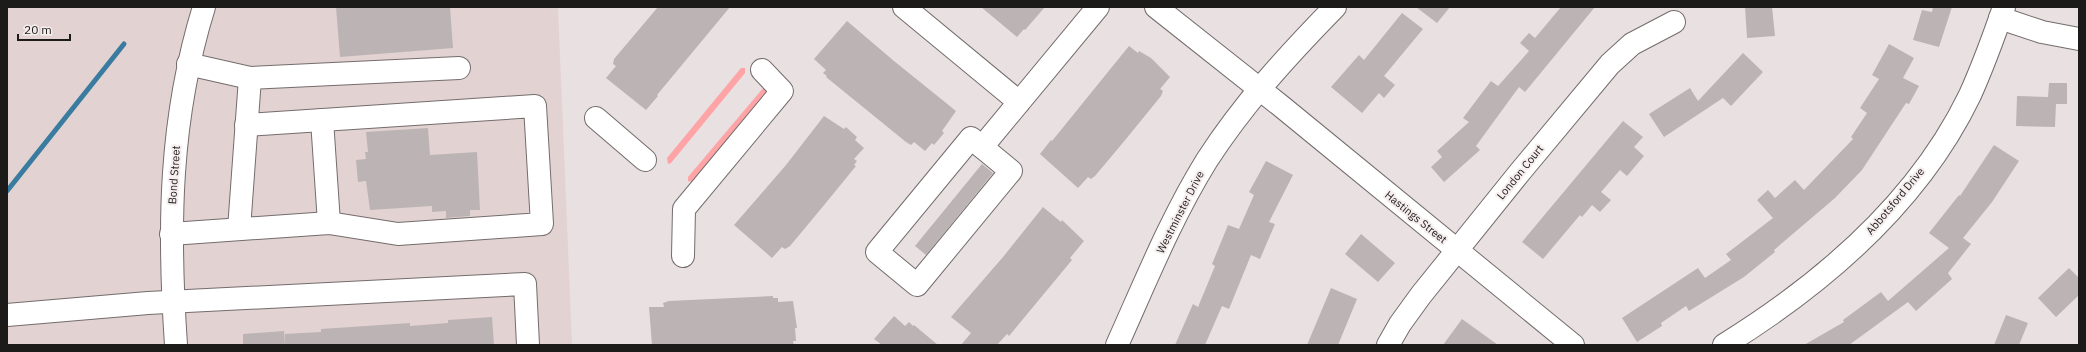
<svg xmlns="http://www.w3.org/2000/svg" width="2086" height="352" viewBox="0 0 2086 352" font-family="'IBM Plex Sans',sans-serif">
  <style>
    .built { fill: #e3d2d2 }
    .green { fill: #fea3a6 }
    .lines { fill: none; stroke-linecap: round; stroke-linejoin: round }
    .stream { stroke: #397ca0; stroke-width: 5 }
    .building { fill: #bcb4b4 }
    .minor-casing { stroke: #746c6c; stroke-width: 24 }
    .minor { stroke: #fff; stroke-width: 22 }
    .labels { text-anchor: middle; dominant-baseline: central; stroke-width: 4; stroke-linejoin: round; paint-order: stroke }
    .street-label { font-size: 11px; fill: #1d1a1a; stroke: #f6eeee }
  </style>
  <rect width="100%" height="100%" fill="#e9e1e1"/>
  <path class="built" d="M7 7H558L572 345H7Z"/>
  <g class="green">
    <path d="M741 68H745V73L671 163 668 164 667 158Z"/>
    <path d="M764 87 769 89 692 182 688 181V177Z"/>
  </g>
  <g class="lines">
    <path class="stream" d="M7 191 124 44"/>
  </g>
  <g class="building">
    <path d="M336 7H450L453 48 340 57Z"/>
    <path d="M658 7H730L657 95 658 96 646 110 606 78 616 66 613 64 614 59Z"/>
    <path d="M981 7H1045L1025 30 1024 29 1017 37Z"/>
    <path d="M1416 7H1450L1437 23Z"/>
    <path d="M1561 7H1595L1525 92 1519 87 1476 146 1480 150 1444 182 1431 167 1442 157 1437 151 1469 122 1463 118 1491 81 1498 86 1529 51 1520 43 1529 33 1535 38Z"/>
    <path d="M1745 7H1772L1775 36 1747 38Z"/>
    <path d="M1933 7H1952L1939 47 1913 40 1922 10 1932 12Z"/>
    <path d="M1402 13 1423 29 1384 76 1395 85 1384 98 1379 93 1362 113 1331 87 1359 55 1364 60Z"/>
    <path d="M847 21 894 61 956 111 942 131 944 133 934 145 932 143 925 151 914 142 911 145 906 142 826 77 827 76 823 73 826 70 814 59Z"/>
    <path d="M1889 44 1914 58 1903 78 1919 86 1909 104 1906 103 1862 170 1835 198 1774 250 1775 252 1744 277 1689 311 1686 306 1661 323 1662 326 1637 342 1622 318 1698 268 1705 278 1731 260 1726 254 1773 218 1757 200 1768 190 1775 198 1795 180 1804 190 1853 139 1851 137 1867 113 1860 108 1879 79 1872 75Z"/>
    <path d="M1129 46 1138 53 1139 51 1151 58 1170 77 1160 89 1163 91 1161 96 1126 139 1095 176 1091 179 1088 177 1078 188 1040 154 1051 140 1052 141Z"/>
    <path d="M1743 53 1763 72 1731 106 1723 98 1664 137 1649 114 1690 88 1698 101Z"/>
    <path d="M2049 83H2067V104H2056L2055 127 2016 126 2017 96 2048 97Z"/>
    <path d="M824 116 844 129 846 127 857 137 855 140 864 148 854 159 857 161 854 165 856 166 825 204 790 246 785 249 782 247 772 258 734 225 786 165Z"/>
    <path d="M1623 121 1643 137 1634 147 1644 156 1627 176 1620 170 1601 192 1611 200 1600 212 1592 205 1582 217 1580 215 1543 259 1522 242Z"/>
    <path d="M428 128 430 155 477 152 480 210H470V216L446 218V211L432 212V206L370 210 366 181 358 182 356 160 366 159 365 152H368L366 132Z"/>
    <path d="M1994 145 2019 161 1992 202 1963 238 1971 244 1948 273 1952 279 1916 311 1908 302 1849 345H1804L1844 322 1843 320 1881 292 1888 301 1949 248 1929 233 1959 195 1960 196Z"/>
    <path d="M1266 161 1293 175 1269 222 1275 224 1260 259 1251 255 1229 309 1222 306 1205 345H1175L1193 304 1198 307 1215 266 1212 264 1228 225 1239 229 1254 195 1249 192Z"/>
    <path d="M982 164 993 173 926 255 915 246Z"/>
    <path d="M1043 207 1061 222 1062 220 1084 241 1070 258 1072 260 1009 336 1007 334 997 345H961L971 333 951 317 1003 257Z"/>
    <path d="M1361 234 1395 263 1378 282 1345 254Z"/>
    <path d="M2069 268 2079 278V295L2056 317 2038 298Z"/>
    <path d="M1331 288 1357 299 1338 345H1307Z"/>
    <path d="M773 296V298H778V302L793 301 797 328H795L796 341H793L794 345H652L649 307H664L663 303 669 301Z"/>
    <path d="M2006 315 2028 323 2019 345H1994Z"/>
    <path d="M894 316 905 326 909 322 913 326 914 325 938 345H882L874 339Z"/>
    <path d="M492 317 494 345H285V334L321 332V329L410 323V326L448 323V320Z"/>
    <path d="M1462 319 1498 345H1443Z"/>
    <path d="M284 331 285 345H243V334Z"/>
  </g>
  <g class="lines">
    <defs>
      <g id="minor">
        <path d="M904 7 1019 102"/>
        <path d="M1156 7 1281 106 1573 345"/>
        <path d="M2000 18 2042 32 2079 39"/>
        <path d="M188 64 250 78 459 68"/>
        <path d="M596 118 645 160"/>
        <path d="M322 120 329 223"/>
        <path d="M971 138 1011 171 917 285 877 252Z"/>
        <path d="M982 147 1098 7"/>
        <path d="M239 229 250 78"/>
        <path d="M171 234 329 223 398 234 542 224 535 106 246 125"/>
        <path d="M683 256 684 209 782 91 762 70"/>
        <path d="M7 315 148 303 525 284 528 345"/>
        <path d="M176 345C168 228 169 120 204 7"/>
        <path d="M1117 345C1145 283 1171 218 1207 160 1244 103 1288 55 1335 7"/>
        <path d="M1388 345 1400 324 1421 295 1520 172 1610 64 1632 44 1674 22"/>
        <path d="M1724 345C1824 283 1918 203 1970 95 1983 66 1994 36 2004 7"/>
      </g>
    </defs>
    <use href="#minor" class="minor-casing"/>
    <use href="#minor" class="minor"/>
  </g>
  <g class="labels">
    <g class="street-label">
      <text transform="translate(1520 172) rotate(-51)">London Court</text>
      <text transform="translate(174 175) rotate(-86)">Bond Street</text>
      <text transform="translate(1895 201) rotate(-50)">Abbotsford Drive</text>
      <text transform="translate(1180 212) rotate(-63)">Westminster Drive</text>
      <text transform="translate(1416 217) rotate(39)">Hastings Street</text>
    </g>
  </g>
  <rect width="2086" height="352" fill="none" stroke="#1d1a1a" stroke-width="16"/>
  <path d="M18 34v6h52v-6" fill="none" stroke="#1d1a1a" stroke-width="2"/>
  <text x="24" y="34" font-size="12" fill="#1d1a1a" stroke="#f6eeee" stroke-width="3" paint-order="stroke">20 m</text>
</svg>
